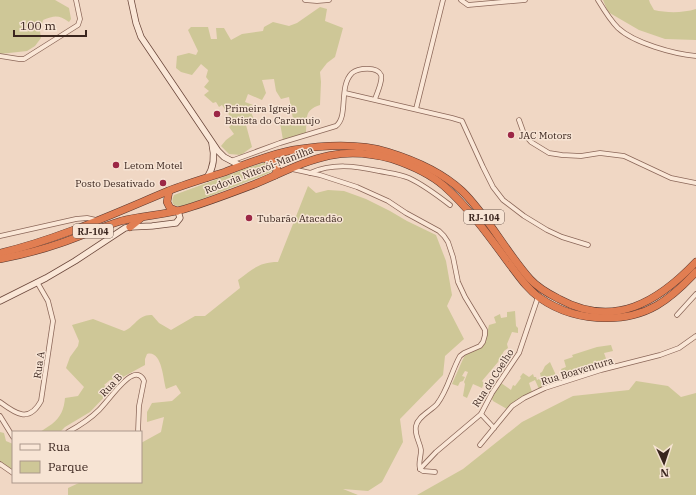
<svg xmlns="http://www.w3.org/2000/svg" width="696" height="495" viewBox="0 0 696 495" font-family="'IBM Plex Serif',serif">
  <style>
    .green { fill: #cec797 }
    .lines { fill: none; stroke-linecap: round; stroke-linejoin: round }
    .street-casing { stroke: #8b6759; stroke-width: 5.5 }
    .secondary-casing { stroke: #6d493d; stroke-width: 7 }
    .highway-casing { stroke: #59372e; stroke-width: 8 }
    .street { stroke: #fae7d7; stroke-width: 4 }
    .secondary { stroke: #fae7d7; stroke-width: 5.5 }
    .highway { stroke: #e17e52; stroke-width: 7 }
    .poi-dot { fill: #9c2746; stroke: #f7e4d4; stroke-width: 1.5 }
    .labels { text-anchor: middle; dominant-baseline: central; stroke-width: 3; stroke-linejoin: round; paint-order: stroke }
    .shield { fill: #f7e4d4; stroke: #735e55; stroke-width: 1 }
    .shield-label { font-size: 9px; font-weight: bold; fill: #3a251e }
    .poi-label { font-size: 10px; fill: #3a251e; stroke: #f7e4d4; text-anchor: start }
    .street-label { font-size: 10px; fill: #3a251e; stroke: #f7e4d4 }
  </style>
  <rect width="100%" height="100%" fill="#f0d7c4"/>
  <g class="green">
    <path d="M0 0H55L69 8 71 19 69 22C59 15 55 15 43 20L40 31 41 38 35 46 27 51 0 54Z"/>
    <path d="M603 0H649L650 3 654 10C667 13 683 13 696 9V40L665 39 639 30 608 12Z"/>
    <path d="M320 7 327 9 325 21 343 28 335 57 327 63 320 72 321 82 320 105C304 110 307 118 306 133L283 140 280 123 293 119 289 97 281 99 276 91 274 79 262 80 266 93 262 100 248 94 245 102 253 105 249 107 255 122 246 125 252 147 241 155 229 154 221 146 226 140 234 134 229 127 234 122 222 105 219 107 216 102 213 103 204 95 209 91 204 87 209 81 206 77 208 70 201 64 192 75 181 72 176 68 177 56 189 53 196 55 198 51 188 30 191 27H208L211 39H217L216 28H224L231 40 242 34 263 31 264 27 273 22 289 26 297 23Z"/>
    <path d="M267 162 273 165V168L271 172 262 176 189 204C180 207 168 208 174 195L253 166Z"/>
    <path d="M308 186 316 193 328 190 344 191 366 199 390 211 407 221 436 235 446 261 452 295 447 306 464 339 445 356 443 375 400 419 403 442 382 482 368 491 343 489 358 495H68V488L81 482H141V443L161 432 164 417 147 422V412L152 403 172 401 181 393 176 385 166 389C163 379 162 350 147 354L145 359V365L123 377 110 380 104 385 111 390 90 412 65 427 60 432H40C44 429 48 427 52 424 61 417 64 409 65 398L78 396 84 387 66 368 70 357 78 346 79 341 72 325 93 319 124 331C135 327 138 314 152 315L159 323 171 330 195 316H205L240 288 238 280C253 269 259 262 278 262Z"/>
    <path d="M515 311 516 326 518 328V333L512 332 507 344 508 348 504 351 498 362 482 381 484 383 482 388 473 384 467 398 463 396 465 384 464 382 468 372 465 371 462 376 465 377 463 381 460 382 458 386 452 384 463 359 466 354 480 348 485 342 489 325 496 323 494 317 500 314 501 318 507 317V312Z"/>
    <path d="M611 345 613 351 604 353 608 364 565 379 561 369 566 367 564 360 573 357 572 355 597 347Z"/>
    <path d="M550 362 559 382 539 389 535 380 529 383 532 392 514 403 507 409 493 401 491 397 501 383 511 390 513 385 515 386 521 378 520 377 523 373 529 377 533 374 534 377H536L537 380 541 378 540 373 542 372 545 366Z"/>
    <path d="M636 381 668 386 681 397 696 393V495H417L463 469 522 422 573 396 629 390Z"/>
    <path d="M0 432 4 433 6 441 13 444V475L0 467Z"/>
  </g>
  <g class="lines">
    <defs>
      <g id="street">
        <path d="M305 0 317 1 329 0"/>
        <path d="M461 0 468 5 525 0"/>
        <path d="M598 0C604 10 610 20 618 28 634 43 674 54 696 56"/>
        <path d="M0 56 19 59H24L78 25 80 19 76 0"/>
        <path d="M345 93 452 118 462 121 483 167 493 187 503 200 524 216 547 230 562 237 588 245"/>
        <path d="M416 109 443 0"/>
        <path d="M519 120 524 134 531 142 549 153 562 155 581 156 600 153 624 156 671 178 696 183"/>
        <path d="M231 161 280 143 336 126C349 116 338 87 352 73 358 68 377 66 381 75 383 81 377 93 375 99"/>
        <path d="M292 169 320 175 357 187 388 201 406 213 439 231 444 236 448 242 453 257 458 282 465 297 485 330V335L483 342 480 346 464 353 460 356C451 372 448 390 437 404 431 411 418 416 416 426 414 435 420 442 421 450 421 457 418 463 420 469"/>
        <path d="M310 173C333 163 355 166 379 171 389 173 400 174 409 178 424 185 437 195 450 205"/>
        <path d="M0 236 76 219 87 218 96 220"/>
        <path d="M677 315 696 294"/>
        <path d="M0 402C16 414 29 423 41 401L53 321 48 301 37 282"/>
        <path d="M481 414 494 428"/>
        <path d="M0 416 13 437"/>
        <path d="M68 432C79 426 90 419 99 410 108 401 122 380 132 376 138 373 142 376 144 381L139 406 138 432"/>
        <path d="M480 445 512 406 524 398 545 388 601 370 660 355 679 348 696 336"/>
        <path d="M0 464 13 473"/>
        <path d="M420 469 436 452 481 414 492 393 519 353 538 297"/>
        <path d="M420 469 423 471 435 472"/>
      </g>
      <g id="secondary">
        <path d="M131 0 136 23 141 37 218 151 224 157 241 166"/>
        <path d="M207 178C214 167 215 156 212 144"/>
        <path d="M0 301 46 278 75 261 125 228 130 227 152 226 176 223 180 218 178 211"/>
      </g>
      <g id="highway">
        <path d="M266 159C274 161 280 166 275 175"/>
        <path d="M169 191 167 202 170 208 177 211"/>
        <path d="M130 227 141 218"/>
        <path d="M0 253C59 239 113 214 168 191 186 184 206 178 225 172 246 164 271 154 293 150 324 145 358 143 388 152 414 160 442 172 462 191 487 215 506 252 530 279 538 288 549 294 559 299 614 329 658 302 696 262"/>
        <path d="M0 259C21 255 41 250 61 243 81 236 101 227 121 221 144 215 169 215 191 207 213 200 234 192 255 184 305 163 335 143 392 159 410 165 430 174 444 186 469 208 489 236 508 262 518 275 527 289 540 298 560 312 583 318 607 318 647 318 670 300 696 272"/>
      </g>
    </defs>
    <use href="#street" class="street-casing"/>
    <use href="#secondary" class="secondary-casing"/>
    <use href="#highway" class="highway-casing"/>
    <use href="#street" class="street"/>
    <use href="#secondary" class="secondary"/>
    <use href="#highway" class="highway"/>
  </g>
  <g class="poi-dot">
    <circle cx="217" cy="114" r="4"/>
    <circle cx="511" cy="135" r="4"/>
    <circle cx="116" cy="165" r="4"/>
    <circle cx="163" cy="183" r="4"/>
    <circle cx="249" cy="218" r="4"/>
  </g>
  <g class="labels">
    <g class="shield">
      <rect x="464" y="210" width="40" height="14" rx="3"/>
      <rect x="73" y="224" width="40" height="14" rx="3"/>
    </g>
    <g class="shield-label">
      <text x="484" y="217">RJ-104</text>
      <text x="93" y="231">RJ-104</text>
    </g>
    <g class="poi-label">
      <text x="225" y="108">Primeira Igreja<tspan x="225" dy="12">Batista do Caramujo</tspan></text>
      <text x="519" y="135">JAC Motors</text>
      <text x="124" y="165">Letom Motel</text>
      <text x="155" y="183" text-anchor="end">Posto Desativado</text>
      <text x="257" y="218">Tubarão Atacadão</text>
    </g>
    <g class="street-label">
      <text transform="translate(259 170) rotate(-21)">Rodovia Niterói-Manilha</text>
      <text transform="translate(39 365) rotate(-82)">Rua A</text>
      <text transform="translate(577 371) rotate(-17)">Rua Boaventura</text>
      <text transform="translate(493 378) rotate(-57)">Rua do Coelho</text>
      <text transform="translate(111 385) rotate(-47)">Rua B</text>
    </g>
  </g>
  <rect x="12" y="431" width="130" height="52" fill="#f7e4d4" stroke="#ab988b"/>
  <rect x="20" y="444" width="20" height="6" fill="#fae7d7" stroke="#ab988b"/>
  <text x="48" y="451" font-size="12" fill="#3a251e">Rua</text>
  <rect x="20" y="461" width="20" height="12" fill="#cec797" stroke="#ab988b"/>
  <text x="48" y="471" font-size="12" fill="#3a251e">Parque</text>
  <g transform="translate(664 463) rotate(177)" stroke="#f7e4d4" stroke-width="3" paint-order="stroke">
  <path d="M0-3L7 15L0 10L-7 15Z" fill="#3a251e"/>
  <text y="-6" font-size="11" font-weight="bold" text-anchor="middle" fill="#3a251e">N</text>
  </g>
  <path d="M14 30v6h72v-6" fill="none" stroke="#3a251e" stroke-width="2"/>
  <text x="20" y="30" font-size="12" fill="#3a251e" stroke="#f7e4d4" stroke-width="3" paint-order="stroke">100 m</text>
</svg>
